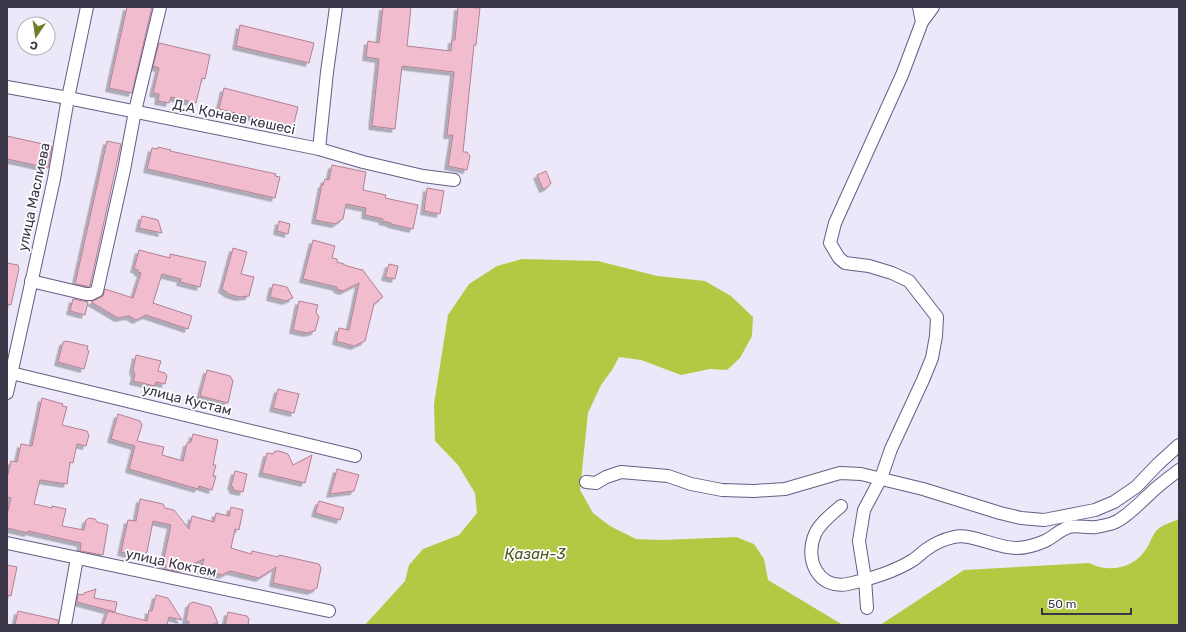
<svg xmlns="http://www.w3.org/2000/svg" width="1186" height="632" viewBox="0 0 1186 632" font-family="Rubik,sans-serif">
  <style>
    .water { fill: #b5c843 }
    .building { fill: #f1bdce; stroke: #b18191; filter: url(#shadow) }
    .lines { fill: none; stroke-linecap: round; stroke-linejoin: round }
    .minor-casing { stroke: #675c83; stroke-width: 14 }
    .minor { stroke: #fff; stroke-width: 12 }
    .labels { text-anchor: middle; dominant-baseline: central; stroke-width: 3.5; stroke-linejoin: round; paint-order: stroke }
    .street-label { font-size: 14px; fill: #3a3547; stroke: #fff }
    .water-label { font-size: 15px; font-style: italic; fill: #4d5522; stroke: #fff }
  </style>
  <defs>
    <filter id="shadow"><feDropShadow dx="-3.5" dy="3.5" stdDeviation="0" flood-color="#0004"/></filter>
  </defs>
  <rect width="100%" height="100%" fill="#ece8fa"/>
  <g class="water">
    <path d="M522 259 598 261 657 276 705 281 731 296 753 317 752 336 740 358 727 370 710 369 681 375 641 360 619 357 612 370 601 385 588 413 580 490 593 513 610 526 636 539 663 540 736 537 754 544 764 559 768 580 843 625H365L405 581 409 565 423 549 459 535 477 513 475 493 458 465 435 441 434 404 448 315 469 284 497 266Z"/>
    <path d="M1179 519V625H880L964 570 1089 563C1108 573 1134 569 1146 549 1150 544 1152 535 1157 530 1162 525 1172 522 1179 519Z"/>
  </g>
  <g class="building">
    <path d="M127 7H152L132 93 109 88Z"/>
    <path d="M383 7H411L407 46 451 51 452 40H455L458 7 480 8 476 45H474L463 152H467L470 156 467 170 448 166 453 135H447L454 72 402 66 395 129 372 126 379 59 366 57 368 41 379 43Z"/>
    <path d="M240 25 314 43 309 63 236 46Z"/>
    <path d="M159 43 210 55 205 79 202 78 196 103 171 97 169 103 158 101 159 94 153 93 159 68 153 66Z"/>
    <path d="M224 88 298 107 293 127 219 109Z"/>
    <path d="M7 136 52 146 48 168 7 159Z"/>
    <path d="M107 141 121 144 90 286H87L75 284Z"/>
    <path d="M158 147 171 150 170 151 276 174 275 176 280 177 275 198 147 169 152 148 158 149Z"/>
    <path d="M332 165 366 172 363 190 386 195 385 198 418 205 413 229 391 224V223L382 221 383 219 365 215 366 208 346 204 343 219 335 224 315 220 322 184 323 185 325 179 329 180Z"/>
    <path d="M546 171 551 183 548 187 543 189 537 175Z"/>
    <path d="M427 188 444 191 440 214 424 211Z"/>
    <path d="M142 216 158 220 162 233 139 228Z"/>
    <path d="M279 221 290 224 288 234 277 231Z"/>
    <path d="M313 240 335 246 332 258 337 259V262L344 264V265L362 270V269L383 297 374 304 365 341 354 346 336 341 339 328 349 330 359 283 343 291 337 289V287L303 279Z"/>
    <path d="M233 248 247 252 241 274 254 277 249 296 239 297 229 294 222 289Z"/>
    <path d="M139 250 170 258V254L206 262 200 287 180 282 181 279 162 274 153 303 192 316 188 329 146 315 136 320 129 316 118 318 91 302 103 296 105 289 133 298 141 273 138 272V270L134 269Z"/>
    <path d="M7 263 18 265 19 269 11 305 7 304Z"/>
    <path d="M389 264 398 266 395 279 385 277Z"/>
    <path d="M273 284 287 287 293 298 286 301 270 297Z"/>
    <path d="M73 299 88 302 85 315 70 311Z"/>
    <path d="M299 301 318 305 316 312 319 317 315 331 307 333 293 330Z"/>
    <path d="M66 341 88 346 87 350 89 351 84 369 58 362 63 342Z"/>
    <path d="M136 355 161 361 158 371 165 373 167 376 165 384 156 382 155 386 133 381 135 375 133 370Z"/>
    <path d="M207 370 230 376 233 381 228 403 200 396Z"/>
    <path d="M278 389 299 394 294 413 273 408Z"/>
    <path d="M42 398 63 404 62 406 67 407 62 425 87 431 89 435 86 446 77 444 73 463 70 462 67 484 40 480 34 504 52 508V506L66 509 62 526 84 530 86 520 89 518 95 519 97 522 108 525 103 555 80 551 81 543 28 531V533L7 528V515L11 498 7 497V478L11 461 17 462 21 444 32 446Z"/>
    <path d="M118 414 140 421 142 425 137 441 164 447 162 455 183 461 187 443 191 442 193 434 218 440 213 465H216L213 476H216L212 490 199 486 198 489 129 469 135 446 111 439Z"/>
    <path d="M275 451H279L288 454 293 465 312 455 305 483 262 473 267 453 273 454Z"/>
    <path d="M337 469 359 475 354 491 330 494Z"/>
    <path d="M235 471 247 474 243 492 233 490V487L231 486Z"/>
    <path d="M140 499 163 504 165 508 174 510 189 529 192 516 214 522 216 513 229 516 231 507 243 510 239 530 235 529 231 548 251 554 252 551 278 557 279 555 319 564 321 568 317 588 311 591 273 583 276 567 259 578 230 571 222 575 201 570 204 559 181 569V572L165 569 166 565 163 563 171 525 153 521 147 552 142 557 121 552 128 520 136 521Z"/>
    <path d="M319 501 344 508 340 520 315 513Z"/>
    <path d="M7 565 17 567 11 596 7 595Z"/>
    <path d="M96 589 94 598 117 602 115 612 77 602 78 594 83 595 84 593Z"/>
    <path d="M156 595 168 598 182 620 169 617 167 625H103L108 611 147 621 149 610 152 611Z"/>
    <path d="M193 602 211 607 218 623 211 625H189V622L186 621 189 604Z"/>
    <path d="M18 611 58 620V625H15Z"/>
    <path d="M228 612 247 616 249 619 248 625H225Z"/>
  </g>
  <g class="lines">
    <defs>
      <g id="minor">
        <path d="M919 7 922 22"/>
        <path d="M7 87 68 98 319 149 363 162 423 176 454 180"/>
        <path d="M319 149 327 72 336 7"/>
        <path d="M31 281 86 294H91L97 291 124 170 135 111 160 7"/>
        <path d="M11 373 355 456"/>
        <path d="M7 393 54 179 68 98 87 7"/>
        <path d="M586 482 596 483 606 477 621 472 668 476 691 484 722 490 754 491 785 489 840 473 861 474 923 489 1000 513 1021 518 1044 520 1095 510 1114 502 1136 487 1158 464 1179 445"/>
        <path d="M841 506C832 514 820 523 815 534 804 559 818 590 848 584 868 580 896 571 913 560 918 557 922 552 927 549 935 543 945 539 954 537 972 533 996 548 1016 548 1026 548 1036 545 1045 541 1054 537 1059 530 1069 527 1077 525 1087 528 1096 527 1101 526 1108 525 1113 523 1125 519 1145 498 1155 489 1163 482 1171 476 1179 470"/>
        <path d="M7 543 329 611"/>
        <path d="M867 608 865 579 859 541 864 510 881 478 891 449 923 380 932 358 936 336 937 317 909 281 892 273 869 266 845 263 839 258 830 243 835 223 902 75 922 22 933 7"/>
        <path d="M65 625 77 558"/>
      </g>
    </defs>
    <use href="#minor" class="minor-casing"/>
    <use href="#minor" class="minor"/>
  </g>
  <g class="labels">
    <g class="street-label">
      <text transform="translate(234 117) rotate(12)">Д.А Қонаев көшесі</text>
      <text transform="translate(34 197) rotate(-78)">улица Маслиева</text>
      <text transform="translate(187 400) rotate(14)">улица Кустам</text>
      <text transform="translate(171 563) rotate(12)">улица Коктем</text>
    </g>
    <g class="water-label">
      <text x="535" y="554">Қазан-3</text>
    </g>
  </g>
  <rect width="1186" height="632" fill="none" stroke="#3a3547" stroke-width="16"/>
  <g transform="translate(36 36) rotate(193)"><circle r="19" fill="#ffffff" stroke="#b0aeb5"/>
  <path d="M0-3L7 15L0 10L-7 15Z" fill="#717e2a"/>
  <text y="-6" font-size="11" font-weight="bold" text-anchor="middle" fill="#3a3547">С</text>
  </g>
  <path d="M1042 608v6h89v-6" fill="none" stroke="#3a3547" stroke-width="2"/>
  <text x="1048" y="608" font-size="12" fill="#3a3547" stroke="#ffffff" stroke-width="3" paint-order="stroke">50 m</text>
</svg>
